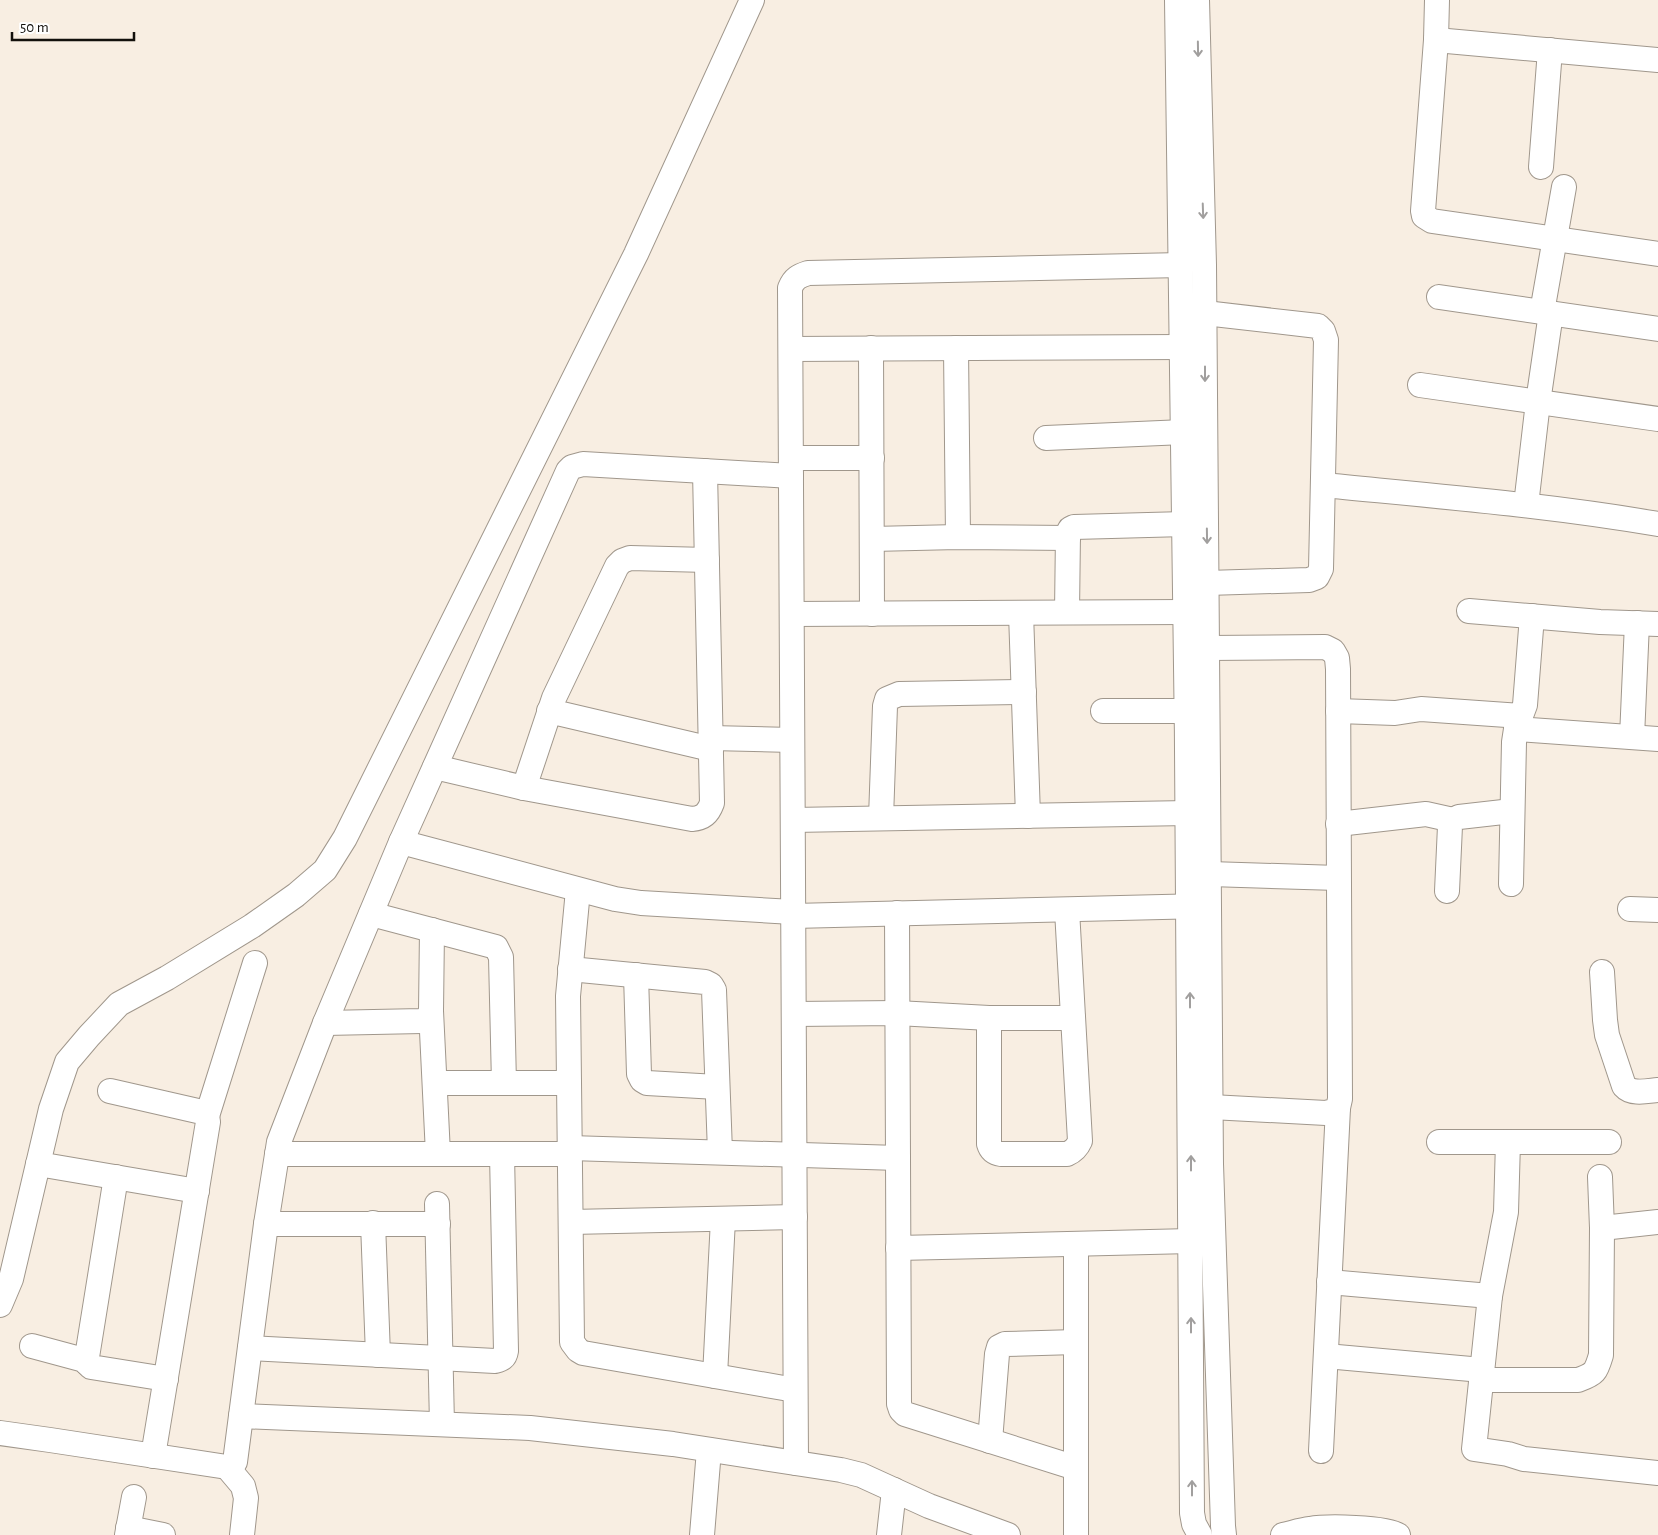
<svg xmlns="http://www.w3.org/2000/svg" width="1658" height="1535" viewBox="0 0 1658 1535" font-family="'Alegreya Sans',sans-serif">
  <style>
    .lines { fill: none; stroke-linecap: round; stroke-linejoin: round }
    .minor-casing { stroke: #a0978c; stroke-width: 26 }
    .minor { stroke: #fff; stroke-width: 24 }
    .oneway { stroke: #a19f9e }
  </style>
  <rect width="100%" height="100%" fill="#f8eee2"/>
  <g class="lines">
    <defs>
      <g id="minor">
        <path d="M1177 0C1186 504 1190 1009 1192 1513L1194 1524 1200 1535"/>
        <path d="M1197 0 1204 265 1211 1164 1223 1526 1224 1535"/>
        <path d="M1437 0 1436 40 1423 211 1424 216 1432 221 1658 254"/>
        <path d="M1436 40 1658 60"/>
        <path d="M1541 167 1550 50"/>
        <path d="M1439 297 1658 329"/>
        <path d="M1542 312 1564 187"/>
        <path d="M1205 313 1318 326 1323 331 1326 340 1321 569 1317 577 1309 580 1207 583"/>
        <path d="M871 348 872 614"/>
        <path d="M956 348 958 537"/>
        <path d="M791 349 1183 347"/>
        <path d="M1420 385 1658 419"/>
        <path d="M1046 438 1184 432"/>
        <path d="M791 458H872"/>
        <path d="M1323 485C1435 496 1547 505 1658 524"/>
        <path d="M1526 505 1538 402 1551 313"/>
        <path d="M872 539 958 537 1068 538"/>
        <path d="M1469 611 1600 622 1658 624"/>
        <path d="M1067 612 1068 533 1070 529 1074 527 1185 524"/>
        <path d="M1021 613 1028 816"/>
        <path d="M792 614 1186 612"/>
        <path d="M1208 648 1325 647 1333 651 1337 658 1338 669 1340 1099 1338 1108 1333 1111 1326 1113 1211 1107"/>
        <path d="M549 711 711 749"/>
        <path d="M1103 711H1187"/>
        <path d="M1338 711 1395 713 1421 709 1521 716"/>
        <path d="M1516 729 1658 739"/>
        <path d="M1632 737 1637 623"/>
        <path d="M711 738 792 740"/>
        <path d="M435 767 524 788 692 819C703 818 708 814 712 803L705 471"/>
        <path d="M524 788 554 698 617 566 622 561 630 558 707 560"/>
        <path d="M881 818 885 706 887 699 899 694 1024 692"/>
        <path d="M793 820 1188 813"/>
        <path d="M1338 824 1426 814 1453 820"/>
        <path d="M401 842 615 899 641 903 793 912"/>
        <path d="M1193 875 1210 874 1338 878"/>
        <path d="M1511 884 1514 742 1516 729 1525 705 1532 616"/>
        <path d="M578 890 568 996 572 1342 578 1350 583 1353 795 1390"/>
        <path d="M1447 891 1450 826 1453 820 1459 817 1512 811"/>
        <path d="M1630 909 1658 910"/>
        <path d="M897 913 899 1404 901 1410 905 1414 1076 1468"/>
        <path d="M371 914 496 947 501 957 504 1083"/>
        <path d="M793 916 1204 906"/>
        <path d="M570 969 705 982 711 985 714 990 720 1152"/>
        <path d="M1602 972 1605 1020 1607 1035 1624 1086C1632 1095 1647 1091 1658 1090"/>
        <path d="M636 975 639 1074 642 1080 647 1083 717 1087"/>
        <path d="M431 1011 438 1154"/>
        <path d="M794 1014 897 1013 989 1018H1073"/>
        <path d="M989 1018V1144C991 1151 994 1153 1001 1154H1067C1074 1151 1077 1148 1080 1141L1067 910"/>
        <path d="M325 1023 422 1021 427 1019 431 1011 432 930"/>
        <path d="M435 1083H569"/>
        <path d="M110 1091 202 1112 207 1116 208 1122 153 1456"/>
        <path d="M207 1116 255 963"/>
        <path d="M1439 1142H1609"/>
        <path d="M1508 1142 1506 1212 1490 1296 1474 1449 1508 1454 1524 1459 1658 1473"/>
        <path d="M570 1148 898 1158"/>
        <path d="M277 1154H570"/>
        <path d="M38 1164 197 1191"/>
        <path d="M116 1177 87 1357V1363L91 1367 166 1379"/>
        <path d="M437 1204 442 1424"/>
        <path d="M571 1222 795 1217"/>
        <path d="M373 1223 378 1355"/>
        <path d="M266 1224H438"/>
        <path d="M1602 1228 1658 1222"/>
        <path d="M898 1248 1191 1241"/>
        <path d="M1329 1282 1490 1296"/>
        <path d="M0 1305 11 1279 51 1109 67 1062 89 1036 119 1004 167 978 252 926 296 895 325 870 345 838 636 254 752 0"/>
        <path d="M32 1346 84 1360 87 1363"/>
        <path d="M250 1348 495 1361C502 1359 505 1358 506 1351L502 1154"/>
        <path d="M1326 1356 1482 1370"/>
        <path d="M715 1376 723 1219"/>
        <path d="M1481 1380H1578C1595 1374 1596 1372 1601 1355L1602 1228 1600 1177"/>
        <path d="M241 1416 530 1428 673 1444 841 1470 861 1475 929 1506 1008 1535"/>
        <path d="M0 1433 50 1440 227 1467 232 1466 235 1462 266 1224 279 1142 325 1023 401 842 568 471 572 467 583 464 791 476"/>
        <path d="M990 1441 997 1354 999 1347 1005 1344 1076 1342"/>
        <path d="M1321 1451 1338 1108"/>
        <path d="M796 1463 790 288C794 278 799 276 808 273L1182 265"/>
        <path d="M227 1467 243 1486 246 1498 242 1535"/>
        <path d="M128 1528 163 1535"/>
        <path d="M127 1535 134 1497"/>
        <path d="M702 1535 709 1450"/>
        <path d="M889 1535 894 1490"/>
        <path d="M1076 1535V1244"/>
        <path d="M1283 1535C1292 1533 1301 1530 1310 1529 1326 1526 1386 1527 1398 1535"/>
      </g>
    </defs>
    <use href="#minor" class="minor-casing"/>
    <use href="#minor" class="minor"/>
  </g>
  <defs><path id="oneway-shaft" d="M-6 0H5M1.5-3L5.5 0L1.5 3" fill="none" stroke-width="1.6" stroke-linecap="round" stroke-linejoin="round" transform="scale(1.25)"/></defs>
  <g class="oneway">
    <use href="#oneway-shaft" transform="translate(1198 49) rotate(89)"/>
    <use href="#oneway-shaft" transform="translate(1203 211) rotate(88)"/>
    <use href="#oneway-shaft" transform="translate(1205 374) rotate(90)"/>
    <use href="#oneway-shaft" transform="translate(1207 536) rotate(89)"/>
    <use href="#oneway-shaft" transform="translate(1190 1000) rotate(-90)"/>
    <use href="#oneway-shaft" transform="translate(1191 1163) rotate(-90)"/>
    <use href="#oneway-shaft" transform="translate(1191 1325) rotate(-90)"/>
    <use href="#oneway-shaft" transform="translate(1192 1488) rotate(-90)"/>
  </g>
  <path d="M12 32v8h122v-8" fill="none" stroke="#13100c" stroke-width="2.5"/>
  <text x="20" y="32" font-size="15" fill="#13100c" stroke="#ffffff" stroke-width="4" paint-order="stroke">50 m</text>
</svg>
